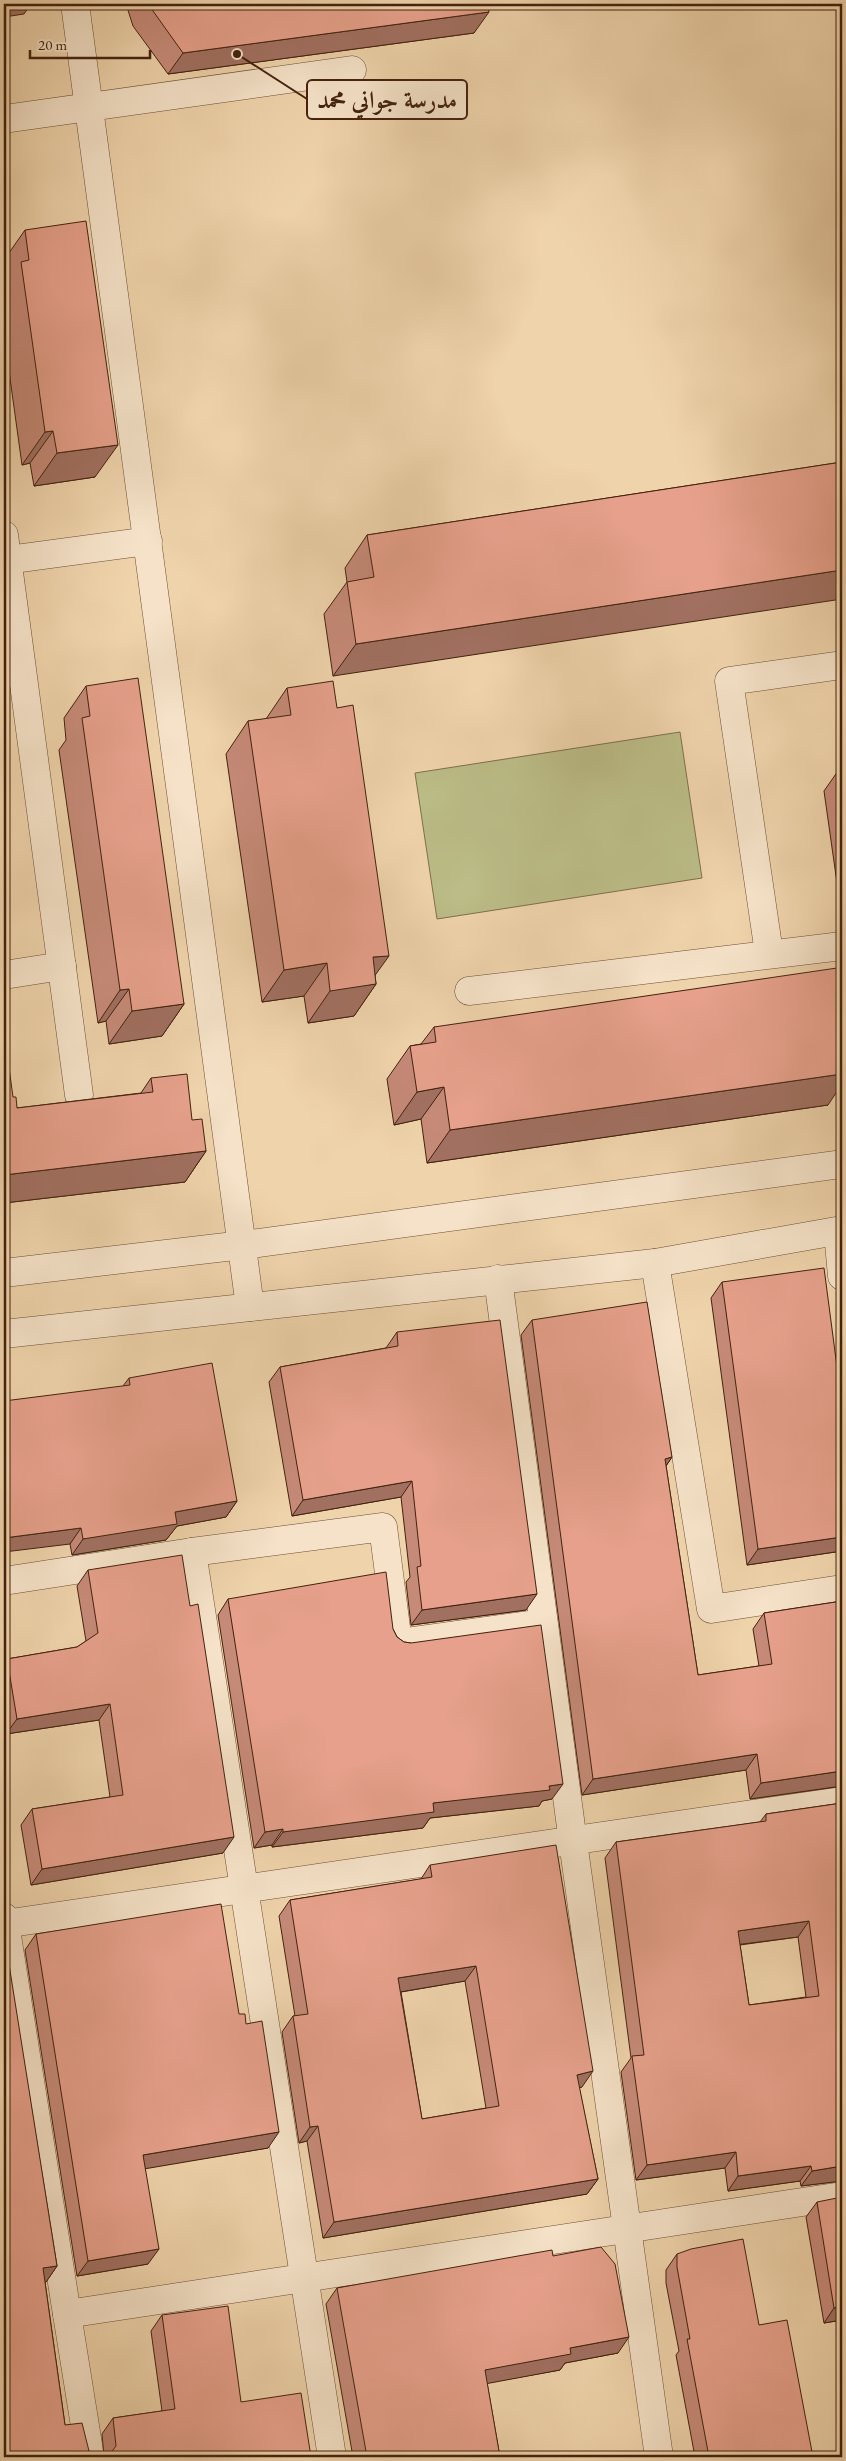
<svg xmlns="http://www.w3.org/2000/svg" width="846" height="2461" viewBox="0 0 846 2461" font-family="'EB Garamond',Amiri,serif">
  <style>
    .pitch { fill: #bbbc87; stroke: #7f6f4a }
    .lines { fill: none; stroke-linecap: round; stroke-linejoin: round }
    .minor-casing { stroke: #6e4e35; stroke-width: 29 }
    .minor { stroke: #f5e2c8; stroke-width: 28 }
    .wall { fill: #c68a78; stroke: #43220e; fill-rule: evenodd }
    .shaded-wall { fill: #a17061; stroke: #43220e }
    .building { fill: #e6a08b; stroke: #43220e; fill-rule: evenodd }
    .leader { fill: none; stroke: #43220e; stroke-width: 2 }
    .callout-dot { fill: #43220e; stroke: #f5e2c8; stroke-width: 2 }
    .callout { fill: #f5e2c8; stroke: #43220e; stroke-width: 2 }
    .callout-label { font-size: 24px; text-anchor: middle; font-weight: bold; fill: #43220e }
  </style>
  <rect width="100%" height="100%" fill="#efd3ab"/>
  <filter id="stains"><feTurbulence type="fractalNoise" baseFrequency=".004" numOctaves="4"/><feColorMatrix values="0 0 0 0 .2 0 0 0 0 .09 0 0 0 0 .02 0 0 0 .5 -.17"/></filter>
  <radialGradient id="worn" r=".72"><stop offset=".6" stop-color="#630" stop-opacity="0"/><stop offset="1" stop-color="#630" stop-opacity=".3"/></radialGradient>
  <path class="pitch" d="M680 732 702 878 437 919 415 773Z"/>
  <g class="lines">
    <defs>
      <g id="minor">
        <path d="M75 4 250 1307"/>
        <path d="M4 119 352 70"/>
        <path d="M4 535 79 1095"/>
        <path d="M7 560 148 541"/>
        <path d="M769 953 729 681 842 665"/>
        <path d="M4 975 62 966"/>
        <path d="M469 991 842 946"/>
        <path d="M838 1232 842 1276"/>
        <path d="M655 1263 711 1609 842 1589"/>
        <path d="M4 1273 243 1245 842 1164"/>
        <path d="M498 1279 573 1842 659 2457"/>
        <path d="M4 1334 655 1263 842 1230"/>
        <path d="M192 1552 383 1527 398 1643 543 1623"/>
        <path d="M4 1581 192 1552 332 2457"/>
        <path d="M4 1917 67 2314"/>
        <path d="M4 1924 842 1801"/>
        <path d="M90 2457 67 2314 842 2196"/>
      </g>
    </defs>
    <use href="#minor" class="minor-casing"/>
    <use href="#minor" class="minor"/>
  </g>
  <g class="wall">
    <path d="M126 4H488L474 33 168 74 133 26Z"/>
    <path d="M25 230 95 477 34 486 30 463 22 465 4 335V286L5 284 4 271V260Z"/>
    <path d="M842 462 333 676 324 614 347 582 345 568 367 535Z"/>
    <path d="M86 686 184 1004 162 1036 109 1044 106 1021 98 1023 59 750 66 740 64 718Z"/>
    <path d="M287 688 375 975 376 984 354 1016 308 1023 304 996 262 1002 226 754 248 721 266 719Z"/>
    <path d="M842 754V889L838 890 824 791 838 771 837 762Z"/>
    <path d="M434 1027 828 1105 427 1163 421 1119 394 1125 387 1079 410 1046 421 1044Z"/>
    <path d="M151 1078 192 1120 206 1151 185 1182 4 1203 13 1097 17 1108 141 1093Z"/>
    <path d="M722 1282 842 1405V1551L747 1565 711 1298Z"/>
    <path d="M532 1320 672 1457 666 1466 698 1675 759 1666 753 1629 764 1613 842 1601V1786L750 1799 746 1770 582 1795 521 1335Z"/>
    <path d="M397 1332 526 1610 411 1625 406 1582 410 1577 401 1497 292 1516 269 1382 280 1367 386 1348Z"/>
    <path d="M129 1378 237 1501 226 1517 177 1526 166 1540 72 1555 70 1544 123 1386Z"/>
    <path d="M88 1570 223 1853 31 1885 21 1825 32 1809 110 1797 99 1720 6 1734 4 1719V1664L7 1659 77 1647 86 1641 77 1586Z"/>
    <path d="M228 1599 393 1629 397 1637 404 1642 411 1643 552 1799 542 1801 539 1806 430 1818 423 1828 272 1847V1845L254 1848 218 1615Z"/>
    <path d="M842 1803 840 2181 801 2186 800 2181 728 2191 725 2168 636 2180 621 2072 631 2058 605 1858 616 1842 760 1822 766 1814ZM798 1937 806 1997 749 2005 740 1945Z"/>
    <path d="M430 1865 582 2087H579L598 2179 587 2194 323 2238 307 2141 299 2143 282 2032 293 2016H295L279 1916 290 1900 421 1879ZM465 1981 486 2108 422 2119 401 1992Z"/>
    <path d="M36 1934 239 2014 268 2148 145 2168 148 2264 77 2276 25 1950Z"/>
    <path d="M4 1939 57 2266 46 2282H45L65 2425 89 2451 95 2456 103 2457 104 2456 102 2434 113 2418 162 2411 151 2331 162 2315 241 2402 311 2457H4Z"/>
    <path d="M817 2202 842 2320 824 2323 806 2217Z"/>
    <path d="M677 2254 759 2325 813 2457H695L676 2355 679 2351 666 2283V2270Z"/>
    <path d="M553 2256 618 2353 565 2363 560 2370 487 2383 500 2457H353L326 2304 337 2288Z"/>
  </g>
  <g class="shaded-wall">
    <path d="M4 4H31L24 14 4 17Z"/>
    <path d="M489 12 474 33 168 74 183 53Z"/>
    <path d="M53 431 30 463 22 465 45 432Z"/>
    <path d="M118 445 95 477 34 486 57 453Z"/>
    <path d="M842 570V599L333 676 356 644Z"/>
    <path d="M842 884V889L838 890Z"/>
    <path d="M389 956 368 985 376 984 354 1016 308 1023 330 991 373 957Z"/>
    <path d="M327 963 304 996 262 1002 284 970Z"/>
    <path d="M129 989 106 1021 98 1023 120 990Z"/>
    <path d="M184 1004 162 1036 109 1044 132 1011Z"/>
    <path d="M842 1074V1084L828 1105 427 1163 450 1130Z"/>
    <path d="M444 1087 421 1119 394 1125 417 1092Z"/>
    <path d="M206 1151 185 1182 4 1203V1175Z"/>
    <path d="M672 1457 661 1473 665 1459Z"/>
    <path d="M412 1481 401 1497 292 1516 303 1500Z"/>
    <path d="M237 1501 226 1517 177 1526 166 1540 72 1555 83 1539 175 1512Z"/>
    <path d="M81 1528 70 1544 4 1552V1538Z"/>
    <path d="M842 1537V1551L747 1565 758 1549Z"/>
    <path d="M537 1594 526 1610 411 1625 422 1610Z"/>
    <path d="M110 1704 99 1720 6 1734 17 1719Z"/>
    <path d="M757 1754 746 1770 582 1795 593 1779Z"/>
    <path d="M842 1771V1786L750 1799 761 1783Z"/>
    <path d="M563 1784 552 1799 542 1801 539 1806 430 1818 423 1828 272 1847 283 1832 433 1803Z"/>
    <path d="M283 1829 272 1845 254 1848 265 1832Z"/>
    <path d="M234 1837 223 1853 31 1885 42 1869Z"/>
    <path d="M809 1921 798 1937 727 1946 738 1931Z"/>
    <path d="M476 1966 465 1981 388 1994 398 1978Z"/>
    <path d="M593 2071 582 2087 566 2091 577 2075Z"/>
    <path d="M318 2126 307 2141 299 2143 310 2127Z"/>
    <path d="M279 2132 268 2148 132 2171 143 2155Z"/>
    <path d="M736 2152 725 2168 636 2180 647 2165Z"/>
    <path d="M811 2166 800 2181 728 2191 738 2176Z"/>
    <path d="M842 2166V2181L801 2186 812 2171Z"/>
    <path d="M598 2179 587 2194 323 2238 334 2222Z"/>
    <path d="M159 2249 148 2264 77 2276 88 2261Z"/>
    <path d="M57 2266 46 2282 32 2284 43 2268Z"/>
    <path d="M842 2306V2320L824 2323 834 2308Z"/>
    <path d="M629 2337 618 2353 565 2363 560 2370 474 2386 485 2370 570 2348Z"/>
  </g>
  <g class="building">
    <path d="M148 4H488L489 12 183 53Z"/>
    <path d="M86 221 118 445 57 453 53 431 45 432 21 262 29 260 25 230Z"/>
    <path d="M842 462V570L356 644 347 582 374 577 367 535Z"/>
    <path d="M138 678 184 1004 132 1011 129 989 120 990 82 718 90 716 86 686Z"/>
    <path d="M333 681 337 708 353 705 389 956 373 957 376 984 330 991 327 963 284 970 248 721 291 715 287 688Z"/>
    <path d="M837 968 839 984H842V1074L450 1130 444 1087 417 1092 410 1046 436 1042 434 1027Z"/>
    <path d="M4 1031 13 1097H16L17 1108 153 1092 151 1078 187 1074 192 1120 202 1119 206 1151 4 1175Z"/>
    <path d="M824 1268 842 1405V1537L758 1549 722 1282Z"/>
    <path d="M647 1302 672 1457 665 1459 698 1675 772 1664 764 1613 842 1601V1771L761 1783 757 1754 593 1779 532 1320Z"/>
    <path d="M500 1320 537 1594 422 1610 417 1567 421 1566 412 1481 303 1500 280 1367 398 1346 397 1332Z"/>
    <path d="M212 1363 237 1501 175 1512 177 1524 83 1539 81 1528 4 1538V1401L130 1385 129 1378Z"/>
    <path d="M182 1555 190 1606 198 1604 234 1837 42 1869 32 1809 123 1795 110 1704 17 1719 7 1659 77 1647 98 1633 88 1570Z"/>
    <path d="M386 1572 393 1629 397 1637 404 1642 411 1643 541 1625 563 1784 549 1786 550 1790 433 1803 434 1812 283 1832V1829L265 1832 228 1599Z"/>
    <path d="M842 1803V2166L812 2171 811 2166 738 2176 736 2152 647 2165 632 2056 644 2055 616 1842 766 1821V1814ZM809 1921 819 1996 749 2005 738 1931Z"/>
    <path d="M556 1845 593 2071 577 2075 598 2179 334 2222 318 2126 310 2127 293 2016 308 2014 290 1900 432 1877 430 1865ZM476 1966 499 2106 422 2119 398 1978Z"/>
    <path d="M221 1904 239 2014H245L246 2024 262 2021 279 2132 143 2155 159 2249 88 2261 36 1934Z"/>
    <path d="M4 1939H5L57 2266 43 2268 65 2425 82 2423 89 2451 95 2456 103 2457 110 2454 116 2446 113 2418 175 2409 162 2315 228 2306 241 2402 301 2393 311 2457H4Z"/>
    <path d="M842 2197V2306L834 2308 817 2202Z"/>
    <path d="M743 2239 759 2325 787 2320 813 2457H709L687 2339H690L677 2267V2254L691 2249Z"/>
    <path d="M601 2247 615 2264 629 2337 570 2348 571 2354 485 2370 500 2457H367L337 2288 552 2250 553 2256Z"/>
  </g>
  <path class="leader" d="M237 54L307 99"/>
  <circle class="callout-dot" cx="237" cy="54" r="5"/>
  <rect class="callout" x="307" y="80" width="160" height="39" rx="5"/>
  <g class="callout-label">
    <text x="387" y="108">مدرسة جواني محمد</text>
  </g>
  <rect width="846" height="2461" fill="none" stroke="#efd3ab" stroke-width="20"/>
  <rect x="5" y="5" width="836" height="2451" fill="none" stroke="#43220e" stroke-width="2.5"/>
  <rect x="10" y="10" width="826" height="2441" fill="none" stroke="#43220e"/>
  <path d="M30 50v8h120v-8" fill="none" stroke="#43220e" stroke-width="2.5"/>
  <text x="38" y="50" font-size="15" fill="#43220e" stroke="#f5e2c8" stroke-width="4" paint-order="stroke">20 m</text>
  <rect width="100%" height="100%" filter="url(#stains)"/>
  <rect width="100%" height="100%" fill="url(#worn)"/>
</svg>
